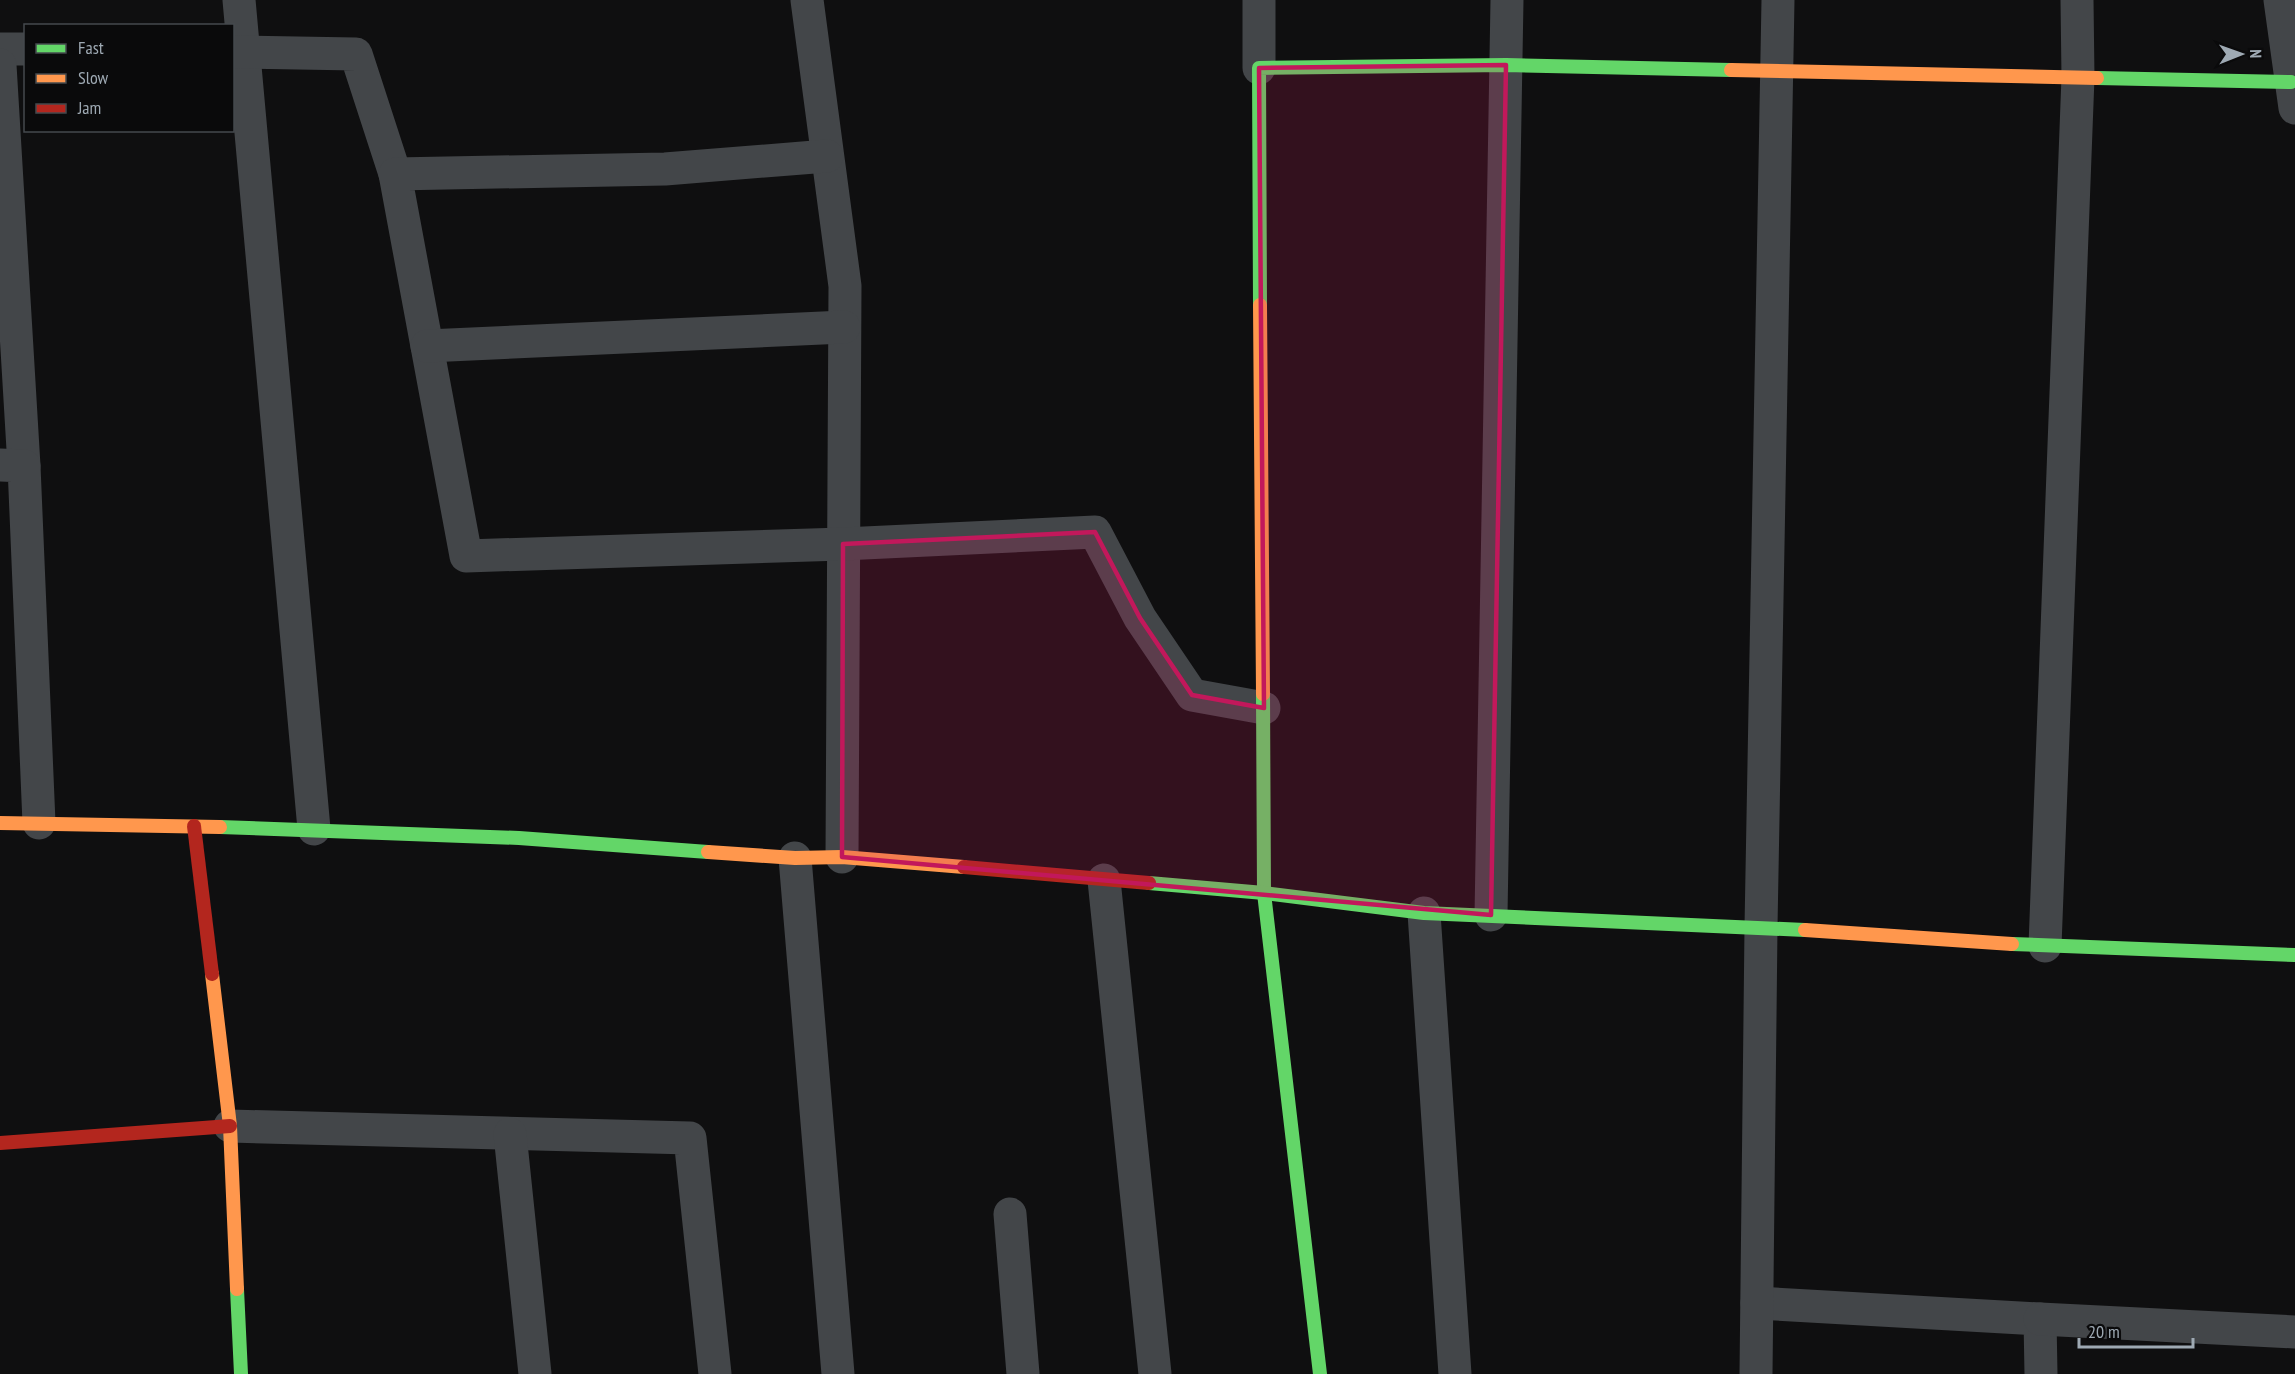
<svg xmlns="http://www.w3.org/2000/svg" width="2295" height="1374" viewBox="0 0 2295 1374" font-family="'PT Sans Narrow',sans-serif">
  <style>
    .lines { fill: none; stroke-linecap: round; stroke-linejoin: round }
    .street { stroke: #434649; stroke-width: 33 }
    .fast { stroke: #63d668; stroke-width: 14 }
    .slow { stroke: #ff974d; stroke-width: 14 }
    .jam { stroke: #b3261e; stroke-width: 14 }
    .marked { fill: #c2185b; fill-opacity: 0.2; stroke: #c2185b; stroke-width: 4.5; stroke-linejoin: round }
  </style>
  <rect width="100%" height="100%" fill="#0f0f10"/>
  <g class="lines">
    <g class="street">
      <path d="M239 0 314 829"/>
      <path d="M807 0 845 286 842 857"/>
      <path d="M1259 0V68"/>
      <path d="M2280 0 2295 108"/>
      <path d="M0 49H26"/>
      <path d="M232 52 356 54 395 174"/>
      <path d="M0 65 24 466"/>
      <path d="M827 156 665 169 395 174 466 556 843 544 1095 532 1140 618 1192 695 1264 708"/>
      <path d="M427 346 844 327"/>
      <path d="M0 465 24 466 39 823"/>
      <path d="M795 858 838 1374"/>
      <path d="M1104 880 1155 1374"/>
      <path d="M1424 913 1455 1374"/>
      <path d="M1491 915 1507 0"/>
      <path d="M2045 946 2078 77 2077 0"/>
      <path d="M230 1126 690 1138 715 1374"/>
      <path d="M510 1134 535 1374"/>
      <path d="M1010 1214 1023 1374"/>
      <path d="M1757 1303 2040 1319 2041 1374"/>
      <path d="M2040 1319 2295 1332"/>
      <path d="M1756 1374 1761 927 1778 0"/>
    </g>
    <g class="fast">
      <path d="M2097 78 2291 82"/>
      <path d="M1260 305 1259 68 1506 65 1731 70"/>
      <path d="M1263 694 1264 893 1320 1374"/>
      <path d="M220 827 519 838 708 852"/>
      <path d="M1149 883 1264 893 1424 913 1805 930"/>
      <path d="M2012 944 2295 955"/>
      <path d="M237 1289 241 1374"/>
    </g>
    <g class="slow">
      <path d="M1731 70 2097 78"/>
      <path d="M1260 305 1263 694"/>
      <path d="M0 823 220 827"/>
      <path d="M708 852 795 858 842 857 964 867"/>
      <path d="M1805 930 2012 944"/>
      <path d="M212 974 230 1126 237 1289"/>
    </g>
    <g class="jam">
      <path d="M194 826 212 974"/>
      <path d="M964 867 1149 883"/>
      <path d="M0 1143 230 1126"/>
    </g>
  </g>
  <path class="marked" d="M1506 65 1491 915 842 857 843 544 1095 532 1140 618 1192 695 1264 708 1259 68Z"/>
  <rect x="24" y="24" width="210" height="108" fill="#0a0a0b" stroke="#454a4e" stroke-width="1.5"/>
  <rect x="36" y="44" width="30" height="9" fill="#63d668" stroke="#454a4e" stroke-width="1.5"/>
  <text x="78" y="54" font-size="18" fill="#9ea9b3">Fast</text>
  <rect x="36" y="74" width="30" height="9" fill="#ff974d" stroke="#454a4e" stroke-width="1.5"/>
  <text x="78" y="84" font-size="18" fill="#9ea9b3">Slow</text>
  <rect x="36" y="104" width="30" height="9" fill="#b3261e" stroke="#454a4e" stroke-width="1.5"/>
  <text x="78" y="114" font-size="18" fill="#9ea9b3">Jam</text>
  <g transform="translate(2241 54) rotate(89)" stroke="#0a0a0b" stroke-width="4.5" paint-order="stroke">
  <path d="M0-4.5L10 22L0 15L-10 22Z" fill="#9ea9b3"/>
  <text y="-9" font-size="16" font-weight="bold" text-anchor="middle" fill="#9ea9b3">N</text>
  </g>
  <path d="M2079 1338v9h114v-9" fill="none" stroke="#9ea9b3" stroke-width="3"/>
  <text x="2088" y="1338" font-size="18" fill="#9ea9b3" stroke="#0a0a0b" stroke-width="4.5" paint-order="stroke">20 m</text>
</svg>
